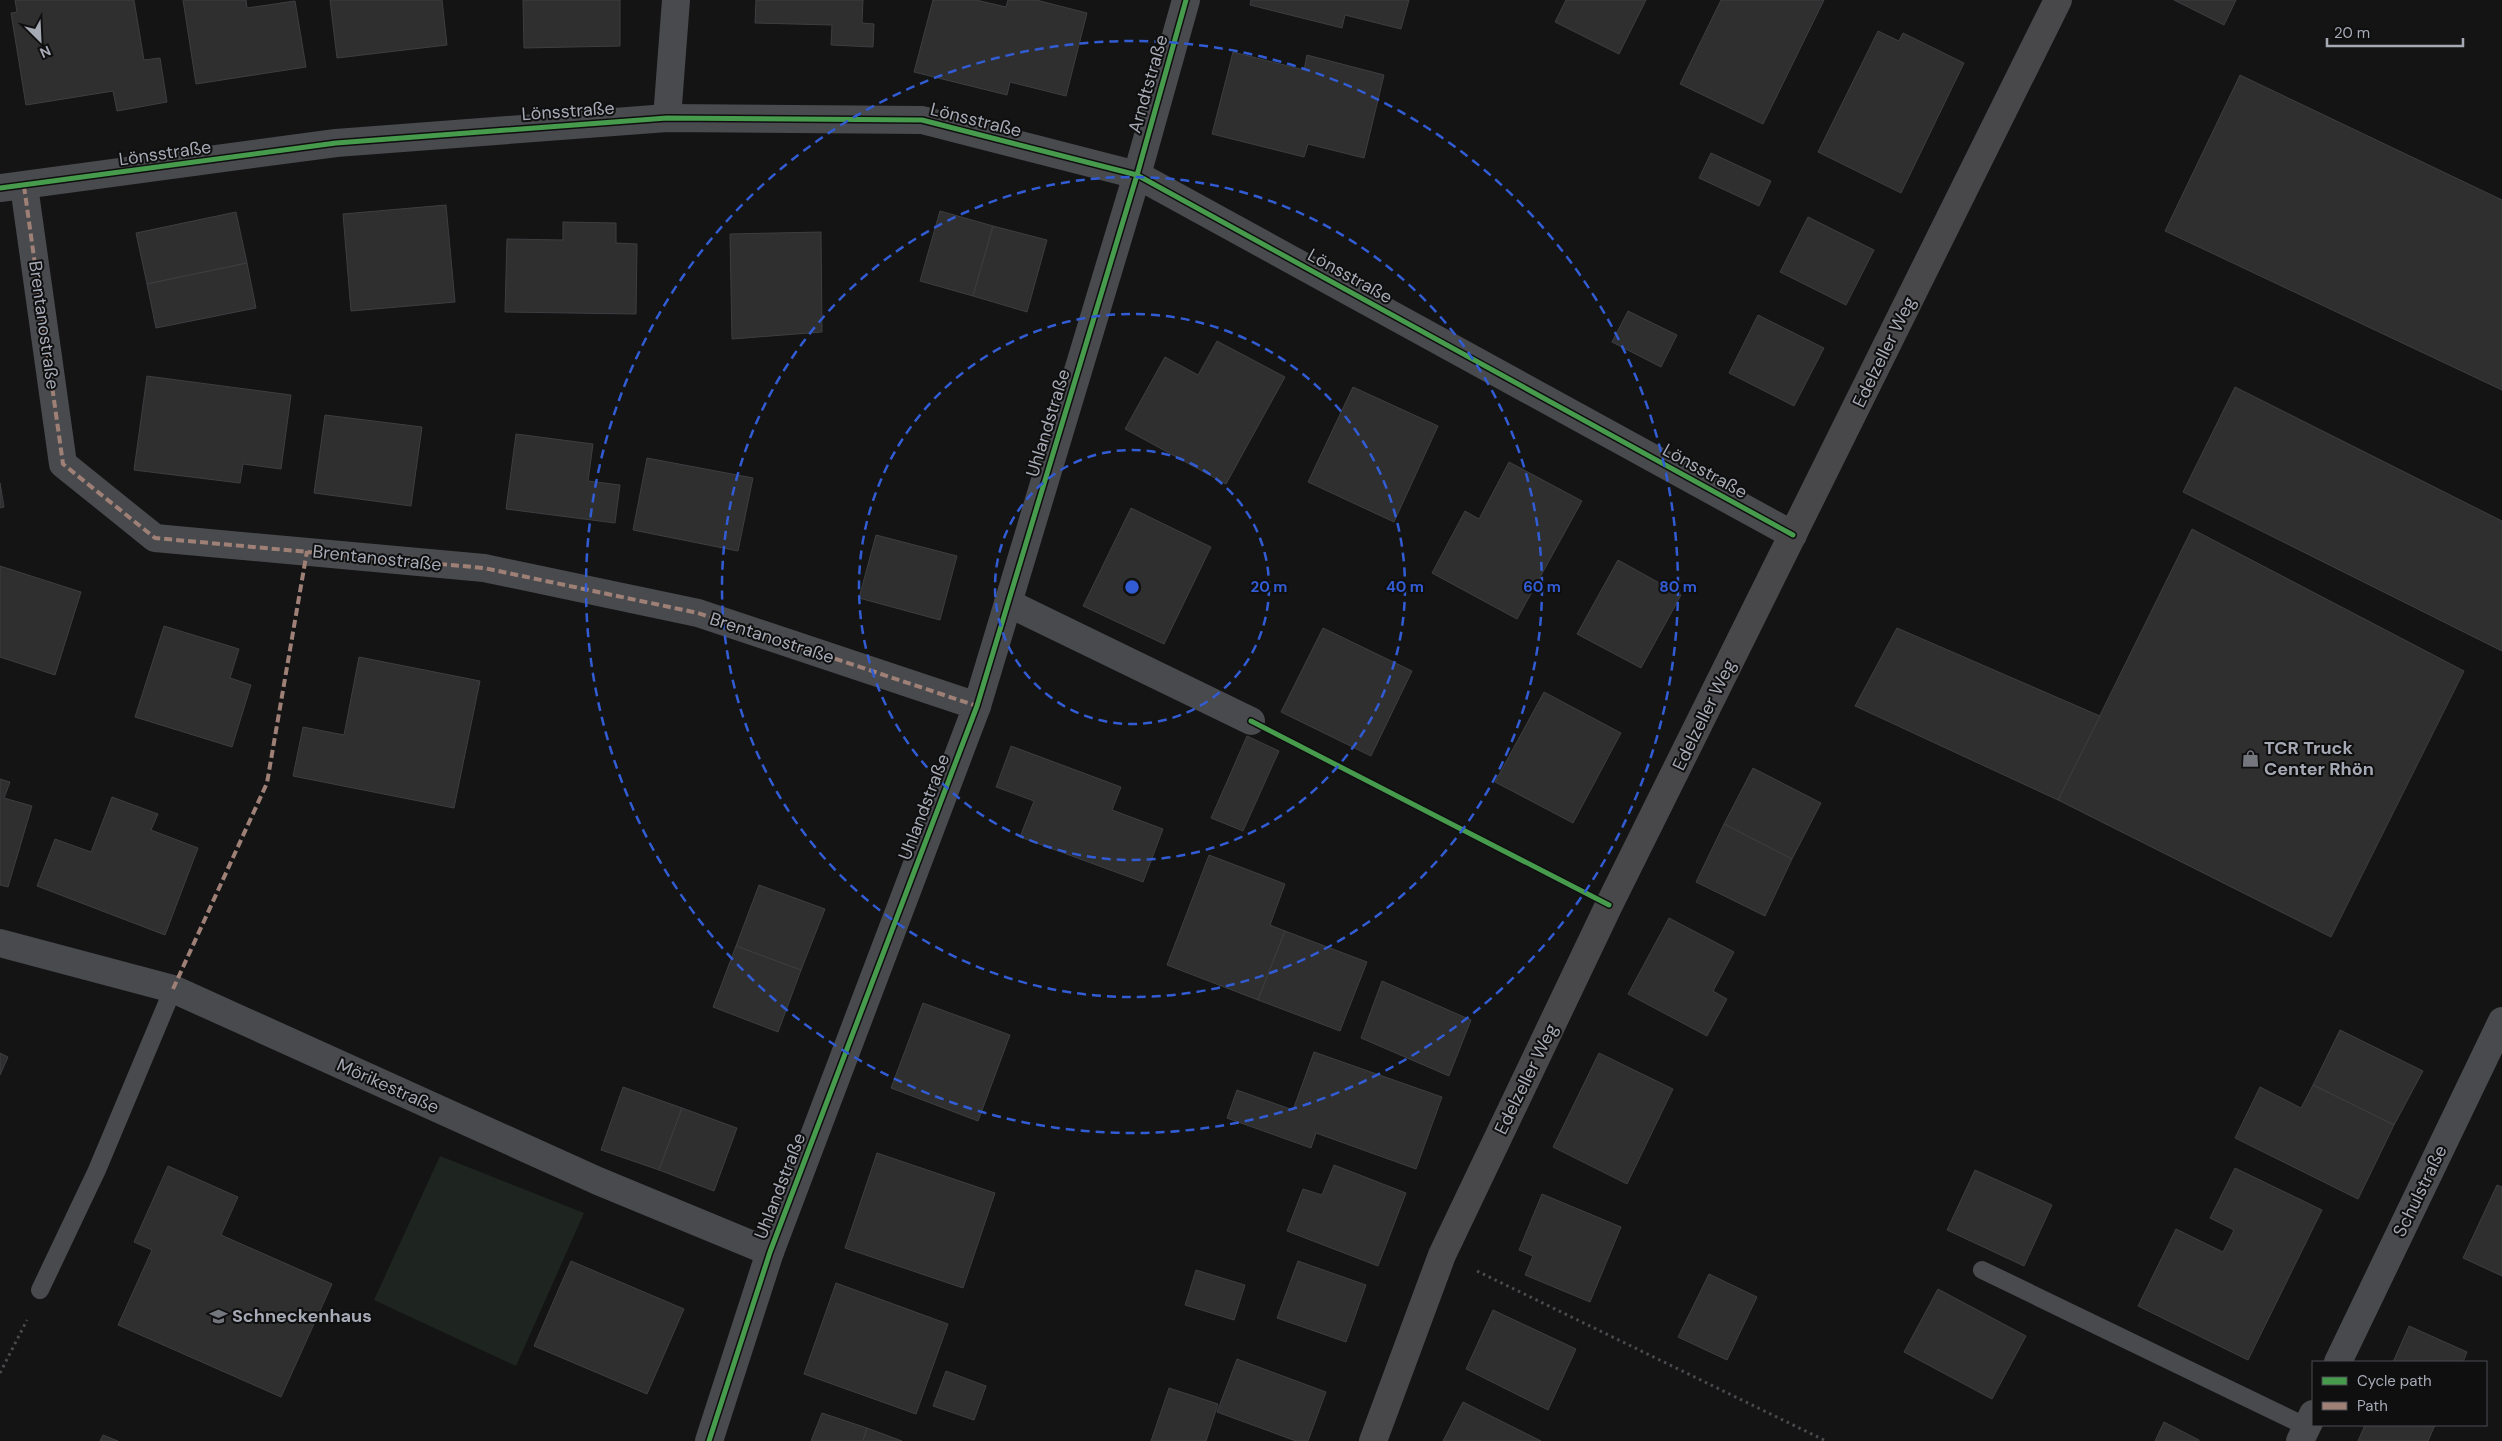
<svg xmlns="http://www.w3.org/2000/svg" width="2502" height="1441" viewBox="0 0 2502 1441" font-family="'DM Sans',sans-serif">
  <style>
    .green { fill: #1e2520 }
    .building { fill: #2f2f30; stroke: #3d3e41 }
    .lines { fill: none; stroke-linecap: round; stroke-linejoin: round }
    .path { stroke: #4a4b4f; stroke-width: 3; stroke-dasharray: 2.5 4; stroke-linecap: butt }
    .service { stroke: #494a4d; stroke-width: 18 }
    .minor { stroke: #494a4d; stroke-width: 28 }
    .secondary { stroke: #48484b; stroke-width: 28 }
    .quiet { stroke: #9e8076; stroke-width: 4; stroke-dasharray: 8 4; stroke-linecap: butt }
    .cycleway-casing { stroke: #0f0f10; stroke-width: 8 }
    .cycleway { stroke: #469c4c; stroke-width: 5 }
    .ring { fill: none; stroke: #325cd3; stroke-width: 2.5; stroke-dasharray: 9 6 }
    .labels { text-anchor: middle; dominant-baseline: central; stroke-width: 4; stroke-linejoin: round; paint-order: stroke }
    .street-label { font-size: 18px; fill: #a6aab5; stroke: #0f0f10 }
    .poi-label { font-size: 18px; font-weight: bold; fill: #a6aab5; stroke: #0f0f10; text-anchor: start }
    .centre { fill: #325cd3; stroke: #0f0f10; stroke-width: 2.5 }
    .ring-label { font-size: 15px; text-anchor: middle; font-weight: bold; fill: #325cd3; stroke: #0f0f10; stroke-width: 4; stroke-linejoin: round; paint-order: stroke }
  </style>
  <rect width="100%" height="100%" fill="#141415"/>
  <path class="green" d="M440 1156 584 1213 516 1366 374 1300Z"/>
  <g class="building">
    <path d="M15 0H134L144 60 160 58 167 102 117 111 113 91 26 105 11 13 17 12Z"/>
    <path d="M183 0H246L247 8 295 1 306 67 196 84Z"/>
    <path d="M330 0H442L447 45 337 58Z"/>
    <path d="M523 0H620V46L524 48Z"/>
    <path d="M756 0H863L862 23 874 24 873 47 831 45 832 25 755 23Z"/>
    <path d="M933 0H976L1006 7 1008 0H1036L1087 13 1066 96 1010 82 1007 95 914 72Z"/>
    <path d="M1251 0H1409L1401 29 1345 15 1342 28 1250 5Z"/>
    <path d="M1566 0H1646L1619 54 1555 22Z"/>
    <path d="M1721 0H1824L1763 124 1680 84Z"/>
    <path d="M2174 0H2236L2224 25Z"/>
    <path d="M1878 31 1899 41 1903 33 1964 63 1901 193 1818 152Z"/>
    <path d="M1233 52 1304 70 1307 55 1384 75 1364 158 1308 144 1304 157 1212 134Z"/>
    <path d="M2240 75 2502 200V390L2165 231Z"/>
    <path d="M1711 153 1771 181 1759 206 1699 178Z"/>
    <path d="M446 205 455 302 351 311 343 214Z"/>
    <path d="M940 211 993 226 973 296 920 281Z"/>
    <path d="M236 212 247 263 147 284 136 233Z"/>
    <path d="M1808 217 1874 250 1846 305 1780 272Z"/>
    <path d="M563 222 616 223V243L637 244 636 314 505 312 507 239 563 240Z"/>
    <path d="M993 226 1047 240 1027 312 973 296Z"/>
    <path d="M821 232 822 332 732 339 730 234Z"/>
    <path d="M247 263 256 308 156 328 147 284Z"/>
    <path d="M1628 311 1677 335 1661 367 1612 342Z"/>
    <path d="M1758 315 1824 348 1794 406 1729 373Z"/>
    <path d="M1217 341 1285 377 1226 484 1125 429 1165 357 1198 375Z"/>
    <path d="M147 376 291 395 281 469 243 464 240 483 134 470Z"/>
    <path d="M1353 387 1438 426 1394 522 1308 482Z"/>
    <path d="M2235 387 2502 521V651L2183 492Z"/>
    <path d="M325 415 422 427 411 506 314 493Z"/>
    <path d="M516 434 593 444 588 481 620 485 615 523 506 509Z"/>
    <path d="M647 458 753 478 738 551 633 530Z"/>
    <path d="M1509 462 1582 501 1517 619 1432 573 1465 511 1479 519Z"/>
    <path d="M0 483 4 507 0 508Z"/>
    <path d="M1131 508 1211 547 1164 644 1083 606Z"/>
    <path d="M2192 529 2464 671 2331 937 2058 800Z"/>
    <path d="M876 535 957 556 940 620 859 598Z"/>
    <path d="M1618 560 1681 595 1641 668 1577 634Z"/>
    <path d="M0 566 81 592 55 675 0 657Z"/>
    <path d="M164 626 239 649 230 678 251 685 232 747 135 717Z"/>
    <path d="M1323 628 1412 671 1371 756 1281 712Z"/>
    <path d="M1897 628 2100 716 2058 800 1855 706Z"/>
    <path d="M359 657 480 681 454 808 293 776 303 727 344 735Z"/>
    <path d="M1544 692 1621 733 1573 823 1495 782Z"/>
    <path d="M1247 736 1279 751 1243 831 1211 818Z"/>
    <path d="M1011 746 1121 787 1112 810 1163 829 1143 882 1020 837 1034 801 996 787Z"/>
    <path d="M1753 768 1821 803 1792 859 1724 824Z"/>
    <path d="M0 779 10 782 4 798 32 806 8 887 0 885Z"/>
    <path d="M112 797 158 814 151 830 198 848 165 935 37 886 55 839 91 852Z"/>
    <path d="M1724 824 1792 859 1765 916 1696 882Z"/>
    <path d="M1209 855 1285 884 1270 925 1285 931 1258 1000 1167 965Z"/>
    <path d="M759 885 825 909 801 970 736 946Z"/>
    <path d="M1669 918 1734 952 1713 991 1727 999 1707 1036 1628 994Z"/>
    <path d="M1285 931 1367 962 1340 1031 1258 1000Z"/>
    <path d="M736 946 801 970 778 1032 713 1007Z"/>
    <path d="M1382 981 1471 1020 1449 1076 1361 1038Z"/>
    <path d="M923 1003 1010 1035 978 1121 891 1088Z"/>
    <path d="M2340 1030 2423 1071 2394 1125 2313 1085Z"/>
    <path d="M1314 1052 1442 1097 1416 1169 1316 1133 1311 1148 1227 1118 1237 1090 1293 1110Z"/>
    <path d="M0 1053 8 1057 0 1075Z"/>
    <path d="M1599 1053 1673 1089 1627 1184 1553 1147Z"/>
    <path d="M2313 1085 2394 1125 2358 1199 2235 1138 2260 1087 2301 1108Z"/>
    <path d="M623 1087 682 1108 659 1170 601 1150Z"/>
    <path d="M682 1108 737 1128 714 1191 659 1170Z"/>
    <path d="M877 1153 995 1193 963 1288 845 1248Z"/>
    <path d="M1334 1165 1406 1193 1378 1266 1287 1231 1303 1189 1322 1195Z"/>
    <path d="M168 1166 238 1197 221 1235 332 1284 281 1397 118 1325 152 1250 134 1242Z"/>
    <path d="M2235 1168 2322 1210 2248 1360 2138 1306 2176 1229 2223 1252 2234 1230 2210 1218Z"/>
    <path d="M1975 1170 2052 1205 2024 1266 1947 1230Z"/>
    <path d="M2497 1185 2502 1187V1276L2463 1258Z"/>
    <path d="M1542 1194 1621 1227 1590 1302 1525 1275 1533 1256 1519 1250Z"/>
    <path d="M571 1261 684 1309 647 1394 534 1346Z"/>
    <path d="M1298 1261 1366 1285 1346 1342 1277 1318Z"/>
    <path d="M1196 1270 1245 1285 1234 1320 1185 1305Z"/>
    <path d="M1709 1274 1757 1297 1727 1360 1678 1337Z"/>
    <path d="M836 1283 948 1324 916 1414 804 1374Z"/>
    <path d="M1938 1289 2026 1336 1992 1399 1904 1352Z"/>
    <path d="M1493 1310 1576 1349 1548 1410 1466 1369Z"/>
    <path d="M2409 1326 2467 1352 2463 1362H2393Z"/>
    <path d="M1237 1359 1326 1392 1308 1441H1296L1217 1412Z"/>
    <path d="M946 1371 986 1386 974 1420 933 1406Z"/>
    <path d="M1169 1388 1218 1404 1206 1441H1151Z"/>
    <path d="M1463 1402 1541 1441H1443Z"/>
    <path d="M822 1413 867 1428 863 1441H811Z"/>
    <path d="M2164 1422 2199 1440V1441H2155Z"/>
    <path d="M2365 1425H2435L2428 1441H2358Z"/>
    <path d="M867 1428 902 1441H863Z"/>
    <path d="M103 1435 118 1441H100Z"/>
  </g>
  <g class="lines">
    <g class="path">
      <path d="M1477 1271 1826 1441"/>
      <path d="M0 1373 27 1320"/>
    </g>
    <g class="service">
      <path d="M1982 1270 2307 1427"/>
      <path d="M40 1290 97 1170 173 989"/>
    </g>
    <g class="minor">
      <path d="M667 118 676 0"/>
      <path d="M24 186 63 464 155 538 484 568 698 613 977 706"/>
      <path d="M0 188 336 143 667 118 922 120 1137 175 1793 535"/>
      <path d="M1008 603 1251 721"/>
      <path d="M0 943 173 989 598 1181 770 1252"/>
      <path d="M2338 1362 2502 1021"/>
      <path d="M709 1441 770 1252 977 706 1137 175 1186 0"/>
      <path d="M2300 1441 2313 1414"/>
    </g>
    <path class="secondary" d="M1373 1441 1442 1255 1609 905 2058 0"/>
    <g class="quiet">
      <path d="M24 186 63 464 155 538 484 568 698 613 977 706"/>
      <path d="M173 989 267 783 307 551"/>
    </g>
    <defs>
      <g id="cycleway">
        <path d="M0 188 336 143 667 118 922 120 1137 175 1793 535"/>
        <path d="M1251 721 1609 905"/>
        <path d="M709 1441 770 1252 977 706 1137 175 1186 0"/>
      </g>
    </defs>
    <use href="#cycleway" class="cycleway-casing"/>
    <use href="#cycleway" class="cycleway"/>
  </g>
  <g class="ring">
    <circle cx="1132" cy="587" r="137"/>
    <circle cx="1132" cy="587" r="273"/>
    <circle cx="1132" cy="587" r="410"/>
    <circle cx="1132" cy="587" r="546"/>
  </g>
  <defs>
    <symbol id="shop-bare" viewBox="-9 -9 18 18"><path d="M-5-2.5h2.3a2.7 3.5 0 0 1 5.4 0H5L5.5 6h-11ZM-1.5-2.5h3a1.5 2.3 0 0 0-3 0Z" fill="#73767d" stroke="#0f0f10" stroke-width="2.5" paint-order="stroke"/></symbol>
    <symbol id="school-bare" viewBox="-9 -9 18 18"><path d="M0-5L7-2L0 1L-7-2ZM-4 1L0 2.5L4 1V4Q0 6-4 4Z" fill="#73767d" stroke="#0f0f10" stroke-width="2.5" paint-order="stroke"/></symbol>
  </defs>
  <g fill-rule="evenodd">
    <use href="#shop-bare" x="2238" y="746" width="25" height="25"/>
    <use href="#school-bare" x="206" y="1304" width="25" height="25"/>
  </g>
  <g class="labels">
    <g class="street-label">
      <text transform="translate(1148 84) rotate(-74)">Arndtstraße</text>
      <text transform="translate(568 111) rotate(-4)">Lönsstraße</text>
      <text transform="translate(976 120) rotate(14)">Lönsstraße</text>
      <text transform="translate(165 153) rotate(-8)">Lönsstraße</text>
      <text transform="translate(1350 276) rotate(29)">Lönsstraße</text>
      <text transform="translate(44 325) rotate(82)">Brentanostraße</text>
      <text transform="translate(1884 352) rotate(-64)">Edelzeller Weg</text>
      <text transform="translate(1048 423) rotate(-73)">Uhlandstraße</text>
      <text transform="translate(1705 471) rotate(29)">Lönsstraße</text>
      <text transform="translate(377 558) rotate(6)">Brentanostraße</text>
      <text transform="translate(772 638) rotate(18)">Brentanostraße</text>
      <text transform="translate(1704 715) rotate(-64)">Edelzeller Weg</text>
      <text transform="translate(924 807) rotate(-69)">Uhlandstraße</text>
      <text transform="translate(1526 1079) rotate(-64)">Edelzeller Weg</text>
      <text transform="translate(388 1086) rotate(24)">Mörikestraße</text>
      <text transform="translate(780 1186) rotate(-69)">Uhlandstraße</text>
      <text transform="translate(2420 1191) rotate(-64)">Schulstraße</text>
    </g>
    <g class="poi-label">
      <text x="2264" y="748">TCR Truck<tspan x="2264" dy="21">Center Rhön</tspan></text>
      <text x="232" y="1316">Schneckenhaus</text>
    </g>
  </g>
  <circle cx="1132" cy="587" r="8" class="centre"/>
  <g class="ring-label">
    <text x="1269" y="592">20 m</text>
    <text x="1405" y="592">40 m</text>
    <text x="1542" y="592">60 m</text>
    <text x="1678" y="592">80 m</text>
  </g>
  <rect x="2312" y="1361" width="175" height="65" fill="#0f0f10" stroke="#4b4d52"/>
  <rect x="2322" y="1377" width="25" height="8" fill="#469c4c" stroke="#4b4d52"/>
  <text x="2357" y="1386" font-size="15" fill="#a6aab5">Cycle path</text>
  <rect x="2322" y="1402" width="25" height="8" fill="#9e8076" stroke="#4b4d52"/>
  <text x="2357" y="1411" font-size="15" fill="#a6aab5">Path</text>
  <g transform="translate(40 40) rotate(156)" stroke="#0f0f10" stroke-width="4" paint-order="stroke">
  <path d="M0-4L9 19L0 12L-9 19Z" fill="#a6aab5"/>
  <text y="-8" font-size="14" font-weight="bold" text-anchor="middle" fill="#a6aab5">N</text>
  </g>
  <path d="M2327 38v8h136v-8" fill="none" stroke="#a6aab5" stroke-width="2.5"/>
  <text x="2334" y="38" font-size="15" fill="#a6aab5" stroke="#0f0f10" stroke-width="4" paint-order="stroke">20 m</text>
</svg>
